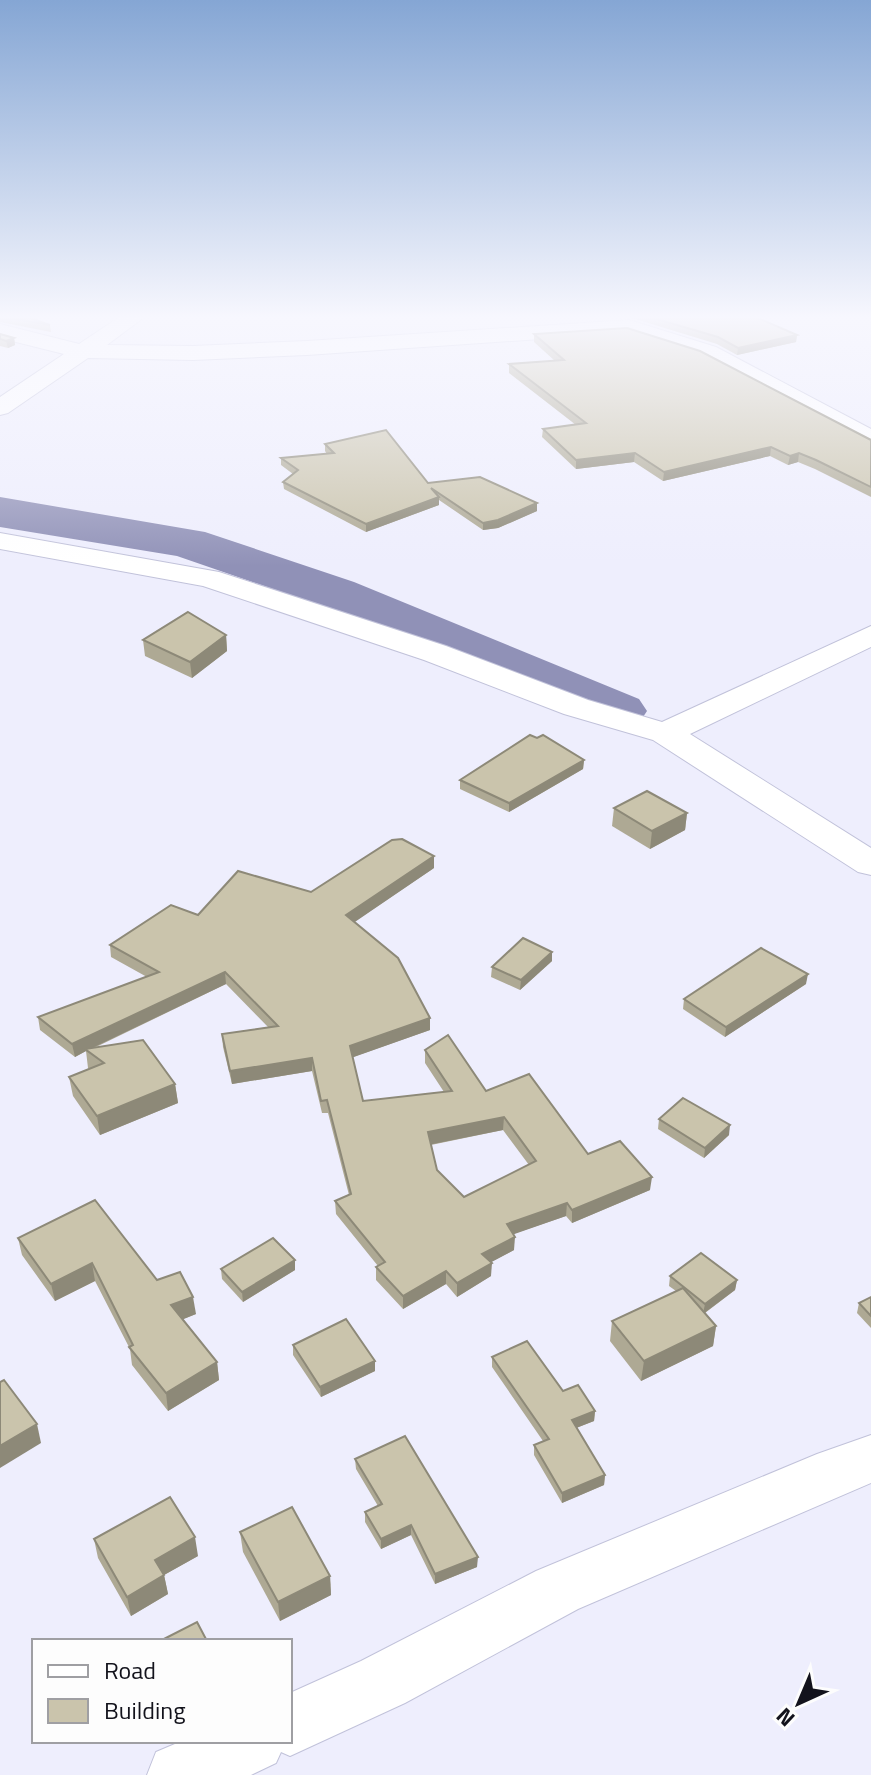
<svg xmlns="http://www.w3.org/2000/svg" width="871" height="1775" viewBox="0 0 871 1775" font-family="'Titillium Web',sans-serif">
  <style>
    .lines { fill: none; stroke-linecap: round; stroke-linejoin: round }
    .river { fill: #9091b7; fill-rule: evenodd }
    .minor-casing { stroke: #c1c2da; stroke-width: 2 }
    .minor { fill: #fff; fill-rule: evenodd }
    .wall { fill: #aea994; fill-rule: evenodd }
    .shaded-wall { fill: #8d8978 }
    .building { fill: #cac4ac; stroke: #8d8978; stroke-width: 2; fill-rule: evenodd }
  </style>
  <rect width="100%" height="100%" fill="#eeeefd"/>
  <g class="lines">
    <path class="river" d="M0 497 205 532 354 582 639 699 647 711 639 723 618 729 597 723 316 604 177 556 0 527Z"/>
    <defs>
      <g id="minor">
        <path d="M118 318H143L107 345 193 346 307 341 629 320 716 347 871 429V446L700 357 627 333 307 355 193 360 88 358 8 413 0 415V397L64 354 0 338V324L79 344Z"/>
        <path d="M0 533 219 572 446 646 588 700 662 722 871 626V647L690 734 871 848V875L858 872 653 740 564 714 424 660 203 586 0 549Z"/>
        <path d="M871 1435V1483L578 1609 405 1703 290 1756 281 1752 276 1763 251 1775H147L156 1752 182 1741H290V1693L361 1661 536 1571 817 1454Z"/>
      </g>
    </defs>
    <use href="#minor" class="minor-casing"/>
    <use href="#minor" class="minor"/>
  </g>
  <g class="wall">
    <path d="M0 318H30L50 325 51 332 0 322Z"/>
    <path d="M632 318H758L797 335 796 342 737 355 717 344Z"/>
    <path d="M0 334 14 338 15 345 8 348 0 346Z"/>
    <path d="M534 334 871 440V497L815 469 798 462 788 465 770 456 663 481 634 462 576 469 542 437 543 429 576 425 509 373V364L555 361 534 342Z"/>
    <path d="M325 444 428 483 537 511 498 528 483 530 439 500V505L366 532 284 489 283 482 293 474 281 465V458L327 454 325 451Z"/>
    <path d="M226 635 227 651 192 678 145 656 143 640Z"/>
    <path d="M584 760 583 769 509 812 460 789V780Z"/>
    <path d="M614 808 687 813 685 830 650 849 612 826Z"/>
    <path d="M434 868 354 922 430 1030 353 1057 363 1101 444 1092 425 1063V1050L486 1091 588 1154 650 1190 572 1223 566 1216 513 1234 514 1250 491 1262V1276L457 1297 446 1284 403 1309 376 1280V1267L378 1266 336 1214 335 1201 349 1195 328 1113H322L312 1071 232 1084 223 1047 222 1034 268 1027 226 984 94 1048 175 1084 178 1103 100 1135 73 1096 69 1077 90 1069 88 1068 86 1051 75 1057 40 1030 38 1017 147 977 111 957 110 945 198 915ZM503 1130 529 1165 464 1197 437 1170 431 1145Z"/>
    <path d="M552 952V961L520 990 491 977 492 967Z"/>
    <path d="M806 984 725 1037 683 1009 684 999Z"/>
    <path d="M659 1119 729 1135 704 1158 658 1129Z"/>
    <path d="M18 1238 157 1280 196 1314 183 1319 217 1362 219 1380 168 1411 132 1365 130 1349 95 1281 55 1301 22 1255Z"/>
    <path d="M295 1260V1270L243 1302 222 1279 221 1269Z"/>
    <path d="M670 1276 737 1280 735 1290 705 1313 716 1326 713 1346 641 1381 610 1341 612 1321 676 1291 669 1286Z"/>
    <path d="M871 1297V1328L857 1313 859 1303Z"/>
    <path d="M293 1345 375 1371 321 1397 293 1355Z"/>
    <path d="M492 1357 563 1391 595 1411 594 1421 576 1428 605 1475 604 1485 562 1503 534 1455V1445L543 1441 492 1367Z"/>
    <path d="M355 1459 477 1567 435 1584 411 1535 381 1549 365 1522V1512L378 1506 356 1469Z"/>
    <path d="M240 1532 330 1576 331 1595 280 1621 243 1552Z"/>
    <path d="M94 1539 198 1556 164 1575 168 1594 131 1616 98 1558Z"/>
  </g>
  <g class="shaded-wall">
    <path d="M797 335 796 342 737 355 738 348Z"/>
    <path d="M14 338 15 345 8 348 6 341Z"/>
    <path d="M771 447 770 456 663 481 664 472Z"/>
    <path d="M635 453 634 462 576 469V460Z"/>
    <path d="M799 453 798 462 788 465 790 456Z"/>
    <path d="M439 497V505L366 532V524Z"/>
    <path d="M537 503V511L498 528 483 530V523Z"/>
    <path d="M226 635 227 651 192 678 190 662Z"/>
    <path d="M584 760 583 769 509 812V803Z"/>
    <path d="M687 813 685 830 650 849 652 831Z"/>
    <path d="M434 856V868L346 928V915Z"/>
    <path d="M552 952V961L520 990 521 980Z"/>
    <path d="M225 972 226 984 88 1050 85 1049 86 1051 75 1057 72 1044Z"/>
    <path d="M808 974 806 984 725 1037 726 1027Z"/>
    <path d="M430 1018V1030L351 1058 350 1046Z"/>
    <path d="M312 1058V1071L232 1084 230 1071Z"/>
    <path d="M175 1084 178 1103 100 1135 97 1116Z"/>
    <path d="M504 1117 503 1130 428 1145V1132Z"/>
    <path d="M730 1125 729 1135 704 1158 705 1148Z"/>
    <path d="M652 1177 650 1190 572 1223V1210Z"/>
    <path d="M567 1203 566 1216 506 1237 507 1224Z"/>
    <path d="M515 1237 514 1250 482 1267V1254Z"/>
    <path d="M295 1260V1270L243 1302 242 1292Z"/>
    <path d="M92 1263 95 1281 55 1301 51 1284Z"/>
    <path d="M492 1263 491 1276 457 1297V1283Z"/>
    <path d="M446 1271V1284L403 1309V1296Z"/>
    <path d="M737 1280 735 1290 703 1314 705 1304Z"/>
    <path d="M193 1297 196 1314 174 1323 171 1305Z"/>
    <path d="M716 1326 713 1346 641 1381 644 1361Z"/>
    <path d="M375 1361V1371L321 1397 320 1387Z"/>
    <path d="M217 1362 219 1380 168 1411 166 1393Z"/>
    <path d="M595 1411 594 1421 571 1430 572 1420Z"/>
    <path d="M37 1424 41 1443 0 1468V1446Z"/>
    <path d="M605 1475 604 1485 562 1503V1493Z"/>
    <path d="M411 1525V1535L381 1549V1539Z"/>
    <path d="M195 1537 198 1556 164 1575 168 1594 131 1616 127 1597 155 1560Z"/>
    <path d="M478 1557 477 1567 435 1584V1574Z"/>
    <path d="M330 1576 331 1595 280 1621 278 1602Z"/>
  </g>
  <g class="building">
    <path d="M10 318H30L50 325Z"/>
    <path d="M653 318H758L797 335 738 348 718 337Z"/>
    <path d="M627 328 700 351 871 440V487L816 460 799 453 790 456 771 447 664 472 635 453 576 460 543 429 586 423 509 364 564 360 534 334Z"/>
    <path d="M0 334 14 338 6 341 0 339Z"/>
    <path d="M386 430 428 483 480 477 537 503 498 520 483 523 431 488 439 497 366 524 283 482 298 470 281 458 334 453 325 444Z"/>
    <path d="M188 612 226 635 190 662 143 640Z"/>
    <path d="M530 735 537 738 543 735 584 760 509 803 460 780Z"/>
    <path d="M647 791 687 813 652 831 614 808Z"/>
    <path d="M402 839 434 856 346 915 398 958 430 1018 350 1046 363 1101 452 1091 425 1050 448 1035 486 1091 529 1074 588 1154 620 1141 652 1177 572 1210 567 1203 507 1224 515 1237 482 1254 492 1263 457 1283 446 1271 403 1296 376 1267 385 1262 335 1201 351 1194 327 1100 321 1101 312 1058 230 1071 222 1034 278 1026 225 972 72 1044 38 1017 159 972 110 945 171 905 198 915 238 871 311 892 392 840ZM504 1117 536 1161 464 1197 437 1170 428 1132Z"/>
    <path d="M523 938 552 952 521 980 492 967Z"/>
    <path d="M761 948 808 974 726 1027 684 999Z"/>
    <path d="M143 1040 175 1084 97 1116 69 1077 104 1063 85 1049Z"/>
    <path d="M683 1098 730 1125 705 1148 659 1119Z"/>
    <path d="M95 1200 157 1280 180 1272 193 1297 171 1305 217 1362 166 1393 129 1347 133 1345 92 1263 51 1284 18 1238Z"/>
    <path d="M273 1238 295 1260 242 1292 221 1269Z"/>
    <path d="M701 1253 737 1280 705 1304 670 1276Z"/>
    <path d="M683 1288 716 1326 644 1361 612 1321Z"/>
    <path d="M871 1297V1316L859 1303Z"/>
    <path d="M346 1319 375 1361 320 1387 293 1345Z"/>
    <path d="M527 1341 563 1391 578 1385 595 1411 572 1420 605 1475 562 1493 534 1445 549 1439 492 1357Z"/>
    <path d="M4 1380 37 1424 0 1446V1382Z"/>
    <path d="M405 1436 478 1557 435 1574 411 1525 381 1539 365 1512 382 1504 355 1459Z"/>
    <path d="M170 1497 195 1537 155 1560 164 1575 127 1597 94 1539Z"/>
    <path d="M292 1507 330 1576 278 1602 240 1532Z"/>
    <path d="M197 1622 207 1641H160Z"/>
  </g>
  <linearGradient id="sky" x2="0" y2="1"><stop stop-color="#85a6d4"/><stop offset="0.56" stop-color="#f7f7fe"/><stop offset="1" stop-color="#f7f7fe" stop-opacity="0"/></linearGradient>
  <rect width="871" height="566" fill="url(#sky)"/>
  <rect x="32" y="1639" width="260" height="104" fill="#fdfdfd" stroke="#9f9fa3" stroke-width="2"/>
  <rect x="48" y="1665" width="40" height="12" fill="#ffffff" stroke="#9f9fa3" stroke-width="2"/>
  <text x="104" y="1679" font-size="24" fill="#13131c">Road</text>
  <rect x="48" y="1699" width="40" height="24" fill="#cac4ac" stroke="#9f9fa3" stroke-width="2"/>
  <text x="104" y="1719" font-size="24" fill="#13131c">Building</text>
  <g transform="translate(799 1703) rotate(224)" stroke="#fdfdfd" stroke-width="6" paint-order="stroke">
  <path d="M0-6L14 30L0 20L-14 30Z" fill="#13131c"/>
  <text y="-12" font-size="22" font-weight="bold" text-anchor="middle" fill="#13131c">N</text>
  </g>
</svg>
